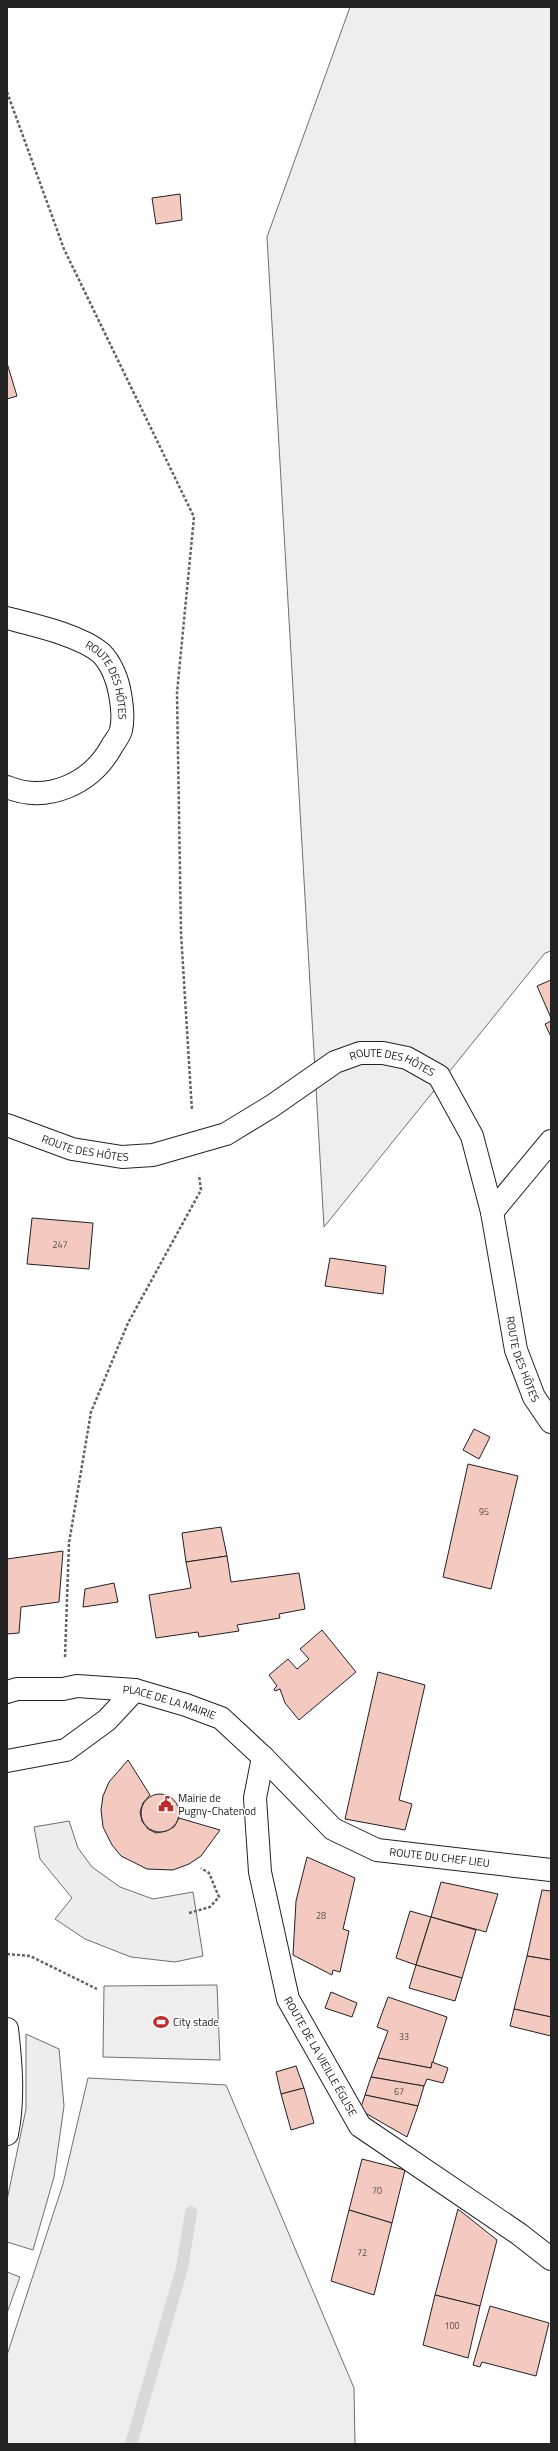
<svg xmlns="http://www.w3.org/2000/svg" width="558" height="2451" viewBox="0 0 558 2451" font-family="'Titillium Web',sans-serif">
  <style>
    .green { fill: #eee; stroke: #6f6f6f }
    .parking { fill: #ededed; stroke: #6f6f6f }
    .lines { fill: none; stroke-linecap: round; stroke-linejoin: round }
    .stream { stroke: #d9d9d9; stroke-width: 12 }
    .building { fill: #f3c9c0; stroke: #222 }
    .minor-casing { stroke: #222; stroke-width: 24 }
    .tertiary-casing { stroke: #222; stroke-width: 24 }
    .path { stroke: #646464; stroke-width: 2.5; stroke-dasharray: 3 2; stroke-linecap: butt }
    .minor { stroke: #fff; stroke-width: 22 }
    .tertiary { stroke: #fff; stroke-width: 22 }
    .labels { text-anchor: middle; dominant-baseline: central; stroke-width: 3; stroke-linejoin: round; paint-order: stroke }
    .number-label { font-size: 9px; fill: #564c4a }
    .street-label { font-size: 11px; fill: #222; stroke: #fff }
    .poi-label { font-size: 11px; fill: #222; stroke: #fff; text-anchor: start }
  </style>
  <rect width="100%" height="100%" fill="#fff"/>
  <g class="green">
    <path d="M350 7H551V951L545 953 324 1227 267 237Z"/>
    <path d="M217 1985 220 2060 103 2057 104 1986Z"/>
    <path d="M88 2078 226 2085 354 2388 355 2444H7V2355L63 2184Z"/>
  </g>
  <g class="parking">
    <path d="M69 1821 78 1848 92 1867 120 1887 153 1899 193 1892 203 1956 175 1962 131 1957 85 1939 55 1919 72 1898 40 1859 34 1827Z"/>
    <path d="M26 2034 59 2049 64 2106 54 2177 33 2250 7 2242V2200L26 2109Z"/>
    <path d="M7 2272 20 2277 7 2313Z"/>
  </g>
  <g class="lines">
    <path class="stream" d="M131 2444 182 2268 191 2212"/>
  </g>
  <g class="building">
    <path d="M180 194 182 220 156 224 152 198Z"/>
    <path d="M7 363 17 396 7 399Z"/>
    <path d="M551 980V1018L537 986Z"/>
    <path d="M551 1021V1037L545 1024Z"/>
    <path d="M32 1218 93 1223 89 1269 27 1264Z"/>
    <path d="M330 1258 386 1266 383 1294 325 1286Z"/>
    <path d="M474 1429 490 1437 479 1459 463 1450Z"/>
    <path d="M468 1464 518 1476 491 1589 443 1577Z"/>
    <path d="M221 1527 227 1556 186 1562 182 1533Z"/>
    <path d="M63 1551 59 1602 21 1607 19 1633 7 1634V1559Z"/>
    <path d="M227 1556 231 1582 299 1573 305 1609 279 1614 280 1618 237 1625 239 1631 199 1637 198 1632 156 1638 149 1595 191 1588 186 1562Z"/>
    <path d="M114 1583 118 1602 83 1607 85 1589Z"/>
    <path d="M322 1630 356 1672 299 1720 285 1703 280 1689 275 1691 274 1689 277 1686 269 1675 288 1659 297 1669 309 1659 300 1649Z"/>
    <path d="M378 1672 425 1685 399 1800 412 1804 405 1830 345 1819Z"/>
    <path d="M128 1760 150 1795 143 1803 140 1812 142 1821 148 1829 156 1833 166 1831 174 1827 179 1818 220 1830 201 1856 189 1864 173 1870 147 1869 121 1856 112 1845 103 1827 101 1810 103 1796 109 1782Z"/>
    <circle cx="160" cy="1813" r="19"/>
    <path d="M307 1857 355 1878 343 1929 349 1931 340 1972 333 1970 332 1975 293 1955 296 1901Z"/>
    <path d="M441 1882 498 1894 486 1932 431 1917Z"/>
    <path d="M542 1890 551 1891V1960L527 1956Z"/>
    <path d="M410 1911 431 1917 416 1965 396 1958Z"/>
    <path d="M431 1917 476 1930 462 1978 416 1965Z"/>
    <path d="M527 1956 551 1960V2017L514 2009Z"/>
    <path d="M416 1965 462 1978 455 2001 409 1988Z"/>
    <path d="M331 1992 357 2003 352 2017 325 2008Z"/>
    <path d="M388 1997 447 2017 431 2068 378 2058 388 2031 377 2027Z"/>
    <path d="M514 2009 551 2017V2036L510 2026Z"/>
    <path d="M378 2058 431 2068 432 2062 448 2068 443 2083 427 2079 424 2086 371 2077Z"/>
    <path d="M296 2066 304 2088 281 2094 276 2072Z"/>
    <path d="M371 2077 424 2086 418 2106 365 2095Z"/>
    <path d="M304 2088 314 2123 291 2130 281 2094Z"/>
    <path d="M365 2095 418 2106 407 2137 360 2110Z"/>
    <path d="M362 2159 405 2170 392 2223 349 2210Z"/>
    <path d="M458 2209 497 2240 480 2306 435 2295Z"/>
    <path d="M349 2210 392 2223 374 2295 331 2281Z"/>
    <path d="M435 2295 480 2306 468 2358 423 2345Z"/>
    <path d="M490 2306 549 2323 536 2376 482 2362 480 2367 473 2365Z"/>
  </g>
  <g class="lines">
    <defs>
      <g id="minor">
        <path id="s1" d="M7 618C33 625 80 635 101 653 111 663 118 680 120 694 122 705 124 718 121 730 120 735 115 741 112 746 92 783 48 804 7 787"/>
        <path id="s2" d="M7 1125 72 1149 122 1157 153 1155 226 1134 272 1106 335 1062 360 1053H383L407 1058 439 1076 472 1136 492 1212 516 1350 534 1397 551 1422"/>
        <path d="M492 1212 551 1141"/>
        <path id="s3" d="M263 1757 255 1798 260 1872 288 1999 360 2126 519 2234 551 2259"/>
        <path d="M7 1761 66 1750 107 1720 135 1690"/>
        <path d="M7 2029C11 2063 14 2100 7 2134"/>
      </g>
      <g id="tertiary">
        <path id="s4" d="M7 1692 17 1689H63L77 1686 135 1690 186 1705 221 1718 263 1757 333 1829 377 1850 551 1870"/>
      </g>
    </defs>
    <use href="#minor" class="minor-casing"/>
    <use href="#tertiary" class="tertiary-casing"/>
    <g class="path">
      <path d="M7 92 64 249 194 517 177 693 181 933 192 1111"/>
      <path d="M65 1657 69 1543 91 1412 128 1323 201 1190 199 1175"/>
      <path d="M189 1913 210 1907 219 1897 209 1873 201 1868"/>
      <path d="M7 1954 30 1956 97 1989"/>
    </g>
    <use href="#minor" class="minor"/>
    <use href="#tertiary" class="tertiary"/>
  </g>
  <defs>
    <symbol id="civic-bare" viewBox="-9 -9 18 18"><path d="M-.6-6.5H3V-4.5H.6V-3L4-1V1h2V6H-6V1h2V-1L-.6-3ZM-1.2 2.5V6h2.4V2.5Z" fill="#c62828" stroke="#fff" stroke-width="2.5" paint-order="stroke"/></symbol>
    <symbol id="stadium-bare" viewBox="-9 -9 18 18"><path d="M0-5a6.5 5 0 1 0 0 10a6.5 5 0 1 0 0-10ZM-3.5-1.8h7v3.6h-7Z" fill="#c62828" stroke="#fff" stroke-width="2.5" paint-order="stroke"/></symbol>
  </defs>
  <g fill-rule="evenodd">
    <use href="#civic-bare" x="155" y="1793" width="22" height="22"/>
    <use href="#stadium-bare" x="150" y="2011" width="22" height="22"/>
  </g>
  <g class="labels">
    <g class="number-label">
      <text x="60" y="1244">247</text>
      <text x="484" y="1511">95</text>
      <text x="321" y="1915">28</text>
      <text x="404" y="2036">33</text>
      <text x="399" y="2091">67</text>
      <text x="377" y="2190">70</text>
      <text x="362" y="2252">72</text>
      <text x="452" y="2325">100</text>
    </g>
    <g class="street-label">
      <text stroke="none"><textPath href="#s1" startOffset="128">ROUTE DES HÔTES</textPath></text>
      <text stroke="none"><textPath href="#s2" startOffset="418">ROUTE DES HÔTES</textPath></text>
      <text stroke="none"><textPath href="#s2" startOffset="82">ROUTE DES HÔTES</textPath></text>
      <text stroke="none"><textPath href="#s2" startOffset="766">ROUTE DES HÔTES</textPath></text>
      <text stroke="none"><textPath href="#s4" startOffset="165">PLACE DE LA MAIRIE</textPath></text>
      <text stroke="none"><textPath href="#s4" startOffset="489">ROUTE DU CHEF LIEU</textPath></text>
      <text stroke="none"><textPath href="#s3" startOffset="312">ROUTE DE LA VIEILLE ÉGLISE</textPath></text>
    </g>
    <g class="poi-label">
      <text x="178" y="1798">Mairie de<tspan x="178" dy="13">Pugny-Chatenod</tspan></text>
      <text x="173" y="2022">City stade</text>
    </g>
  </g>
  <rect width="558" height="2451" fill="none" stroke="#222222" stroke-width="16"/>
</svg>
